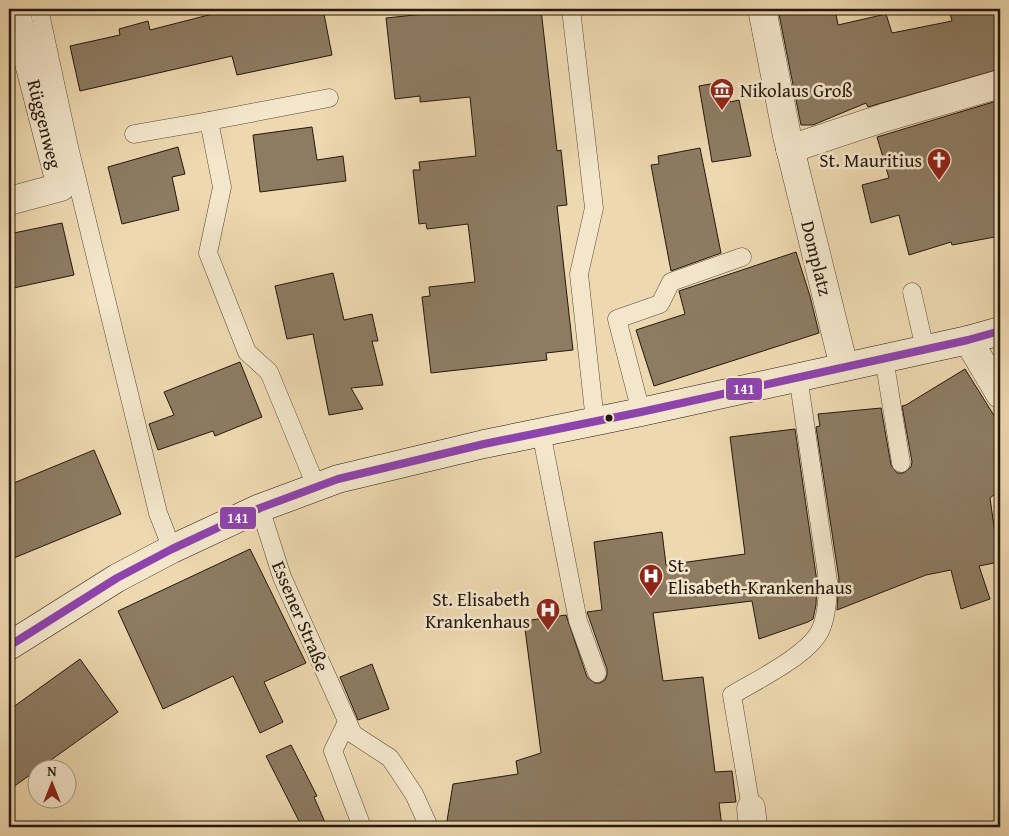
<svg xmlns="http://www.w3.org/2000/svg" width="1009" height="836" viewBox="0 0 1009 836" font-family="'Gentium Book Plus',serif">
  <style>
    .building { fill: #8d7b62; stroke: #24170f }
    .lines { fill: none; stroke-linecap: round; stroke-linejoin: round }
    .lane-casing { stroke: #564737; stroke-width: 19 }
    .street-casing { stroke: #564737; stroke-width: 29 }
    .secondary-casing { stroke: #24170f; stroke-width: 29 }
    .lane { stroke: #f3e6cb; stroke-width: 18 }
    .street { stroke: #f3e6cb; stroke-width: 28 }
    .secondary { stroke: #f3e6cb; stroke-width: 28 }
    .bus-1-casing { stroke: #f3e6cb; stroke-width: 11 }
    .bus-1 { stroke: #8e44ad; stroke-width: 8 }
    .bus-dot { fill: #24170f; stroke: #f3e6cb; stroke-width: 2 }
    .labels { text-anchor: middle; dominant-baseline: central; stroke-width: 5; stroke-linejoin: round; paint-order: stroke }
    .poi-label { font-size: 19px; fill: #24170f; stroke: #f3e6cb; text-anchor: start }
    .street-label { font-size: 19px; fill: #24170f; stroke: #f3e6cb }
    .line-badge { stroke: #f3e6cb; stroke-width: 2 }
    .badge-label { font-size: 14px; text-anchor: middle; font-weight: bold; fill: #fff }
  </style>
  <rect width="100%" height="100%" fill="#edd8af"/>
  <filter id="stains"><feTurbulence type="fractalNoise" baseFrequency=".004" numOctaves="4"/><feColorMatrix values="0 0 0 0 .2 0 0 0 0 .09 0 0 0 0 .02 0 0 0 .5 -.17"/></filter>
  <radialGradient id="worn" r=".72"><stop offset=".6" stop-color="#630" stop-opacity="0"/><stop offset="1" stop-color="#630" stop-opacity=".3"/></radialGradient>
  <g class="building">
    <path d="M232 9H323L332 55 237 75 232 56 80 91 70 46 120 35 119 29 148 21 150 30Z"/>
    <path d="M472 9H541L557 151 561 150 567 205 557 206 573 350 546 353 547 360 431 373 422 297 430 296 429 287 475 282 468 224 427 229 426 223 419 224 413 170H420L419 162 476 156 470 97 420 102V96L395 99 386 18Z"/>
    <path d="M778 9H835L838 25 886 14 892 33 952 21 949 9H1000V69L868 107 866 103 813 125H801Z"/>
    <path d="M727 81 730 102 739 100 751 156 712 162 699 86Z"/>
    <path d="M1000 100V236L952 245 951 242 909 255 899 215 871 223 862 185 889 178 877 137Z"/>
    <path d="M312 127 317 160 343 156 346 181 260 192 253 135Z"/>
    <path d="M178 147 185 174 172 177 179 210 122 224 108 167Z"/>
    <path d="M700 148 721 253 671 271 651 165 659 164 658 156Z"/>
    <path d="M62 223 74 275 9 289V234Z"/>
    <path d="M796 252 810 296 819 333 654 386 636 330 685 314 679 291Z"/>
    <path d="M333 273 344 320 372 314 378 341H372L383 385 351 388 363 409 329 415 313 334 287 339 275 286Z"/>
    <path d="M240 362 262 417 215 436 213 431 158 450 149 424 174 415 164 392Z"/>
    <path d="M965 369 1000 425V490L990 498 999 562 979 566 990 599 961 609 951 570 926 575 837 610 839 579 816 427 820 426 818 414 881 408 891 465 897 473H903L911 467 912 462 902 406 906 405Z"/>
    <path d="M795 429 817 582 816 605 813 619 808 622 759 639 752 601 653 613 663 681 703 677 715 772 732 771 736 802 719 803 722 827H446L453 784 518 774 516 761 541 753 524 621 566 615 587 677 595 683H600L605 680 607 675V669L587 612 602 610 594 542 662 532 666 565 745 554 730 437Z"/>
    <path d="M94 450 121 514 9 560V485Z"/>
    <path d="M250 549 306 663 264 682 283 722 260 733 233 676 163 709 118 611Z"/>
    <path d="M80 659 118 712 9 790V710Z"/>
    <path d="M372 664 389 709 358 720 340 677Z"/>
    <path d="M291 745 317 796 314 797 327 827H302L266 756Z"/>
  </g>
  <g class="lines">
    <defs>
      <g id="lane">
        <path d="M39 9 69 147 158 513 172 549"/>
        <path d="M571 9 594 208 579 274 595 421"/>
        <path d="M209 121 329 98"/>
        <path d="M134 134 209 121 222 187 208 253 247 352 269 372 316 486"/>
        <path d="M912 292 925 349"/>
        <path d="M884 358 901 463"/>
        <path d="M641 412 617 319 660 304 671 282 742 257"/>
        <path d="M541 432 578 621 597 673"/>
        <path d="M260 508 282 577 353 734 390 758 414 794 429 827"/>
        <path d="M347 722 333 751 362 827"/>
        <path d="M751 808 732 695C757 680 807 656 820 631 827 616 828 598 828 581L798 376"/>
      </g>
      <g id="street">
        <path d="M762 9 787 136 844 367"/>
        <path d="M9 19 17 17 61 187 9 201"/>
        <path d="M790 149 883 118 1000 84"/>
        <path d="M968 340 1000 394"/>
        <path d="M751 808 753 827"/>
      </g>
      <path id="secondary" d="M9 646 117 578 172 549 260 508 338 479 484 444 641 412 968 340 1000 331"/>
    </defs>
    <use href="#lane" class="lane-casing"/>
    <use href="#street" class="street-casing"/>
    <use href="#secondary" class="secondary-casing"/>
    <use href="#lane" class="lane"/>
    <use href="#street" class="street"/>
    <use href="#secondary" class="secondary"/>
    <defs>
      <path id="bus-1" d="M9 646 117 578 172 549 260 508 338 479 484 444 641 412 968 340 1000 331"/>
    </defs>
    <use href="#bus-1" class="bus-1-casing"/>
    <use href="#bus-1" class="bus-1"/>
  </g>
  <defs>
    <symbol id="museum-pin" viewBox="-11 -11 22 30"><path d="M0 17L-7.5 6A9.5 9.5 0 1 1 7.5 6Z" fill="#8f2418" stroke="#f3e6cb"/><path d="M0-6L6-3V-2H-6V-3ZM-5-1h2V3h-2ZM-1-1h2V3h-2ZM3-1h2V3H3ZM-6 4H6V6H-6Z" fill="#fff"/></symbol>
    <symbol id="church-pin" viewBox="-11 -11 22 30"><path d="M0 17L-7.5 6A9.5 9.5 0 1 1 7.5 6Z" fill="#8f2418" stroke="#f3e6cb"/><path d="M-1.2-6h2.4v3.5h3.3v2.4h-3.3V6h-2.4V-.1h-3.3v-2.4h3.3Z" fill="#fff"/></symbol>
    <symbol id="hospital-pin" viewBox="-11 -11 22 30"><path d="M0 17L-7.5 6A9.5 9.5 0 1 1 7.5 6Z" fill="#8f2418" stroke="#f3e6cb"/><path d="M-5-5h3v3.5h4V-5h3V5h-3V1.5h-4V5h-3Z" fill="#fff"/></symbol>
  </defs>
  <g fill-rule="evenodd">
    <use href="#museum-pin" x="708" y="76" width="28" height="38"/>
    <use href="#church-pin" x="925" y="146" width="28" height="38"/>
    <use href="#hospital-pin" x="637" y="562" width="28" height="38"/>
    <use href="#hospital-pin" x="534" y="596" width="28" height="38"/>
  </g>
  <circle class="bus-dot" cx="609" cy="418" r="4.5"/>
  <g class="labels">
    <g class="poi-label">
      <text x="740" y="90">Nikolaus Groß</text>
      <text x="922" y="160" text-anchor="end">St. Mauritius</text>
      <text x="668" y="565">St.<tspan x="668" dy="22">Elisabeth-Krankenhaus</tspan></text>
      <text x="530" y="599" text-anchor="end">St. Elisabeth<tspan x="530" dy="22">Krankenhaus</tspan></text>
    </g>
    <g class="street-label">
      <text transform="translate(45 124) rotate(76)">Rüggenweg</text>
      <text transform="translate(817 258) rotate(76)">Domplatz</text>
      <text transform="translate(301 616) rotate(67)">Essener Straße</text>
    </g>
  </g>
  <g class="line-badge">
    <rect x="725" y="377" width="38" height="24" rx="5" fill="#8e44ad"/>
    <rect x="219" y="506" width="38" height="24" rx="5" fill="#8e44ad"/>
  </g>
  <g class="badge-label">
    <text x="744" y="394">141</text>
    <text x="238" y="523">141</text>
  </g>
  <rect width="1009" height="836" fill="none" stroke="#edd8af" stroke-width="30"/>
  <rect x="10" y="10" width="989" height="816" fill="none" stroke="#24170f" stroke-width="2.5"/>
  <rect x="15" y="15" width="979" height="806" fill="none" stroke="#24170f"/>
  <g transform="translate(52 784)"><circle r="24" fill="#f3e6cb" stroke="#a09380"/>
  <path d="M0-4L9 19L0 12L-9 19Z" fill="#8f2418"/>
  <text y="-8" font-size="14" font-weight="bold" text-anchor="middle" fill="#24170f">N</text>
  </g>
  <rect width="100%" height="100%" filter="url(#stains)"/>
  <rect width="100%" height="100%" fill="url(#worn)"/>
</svg>
